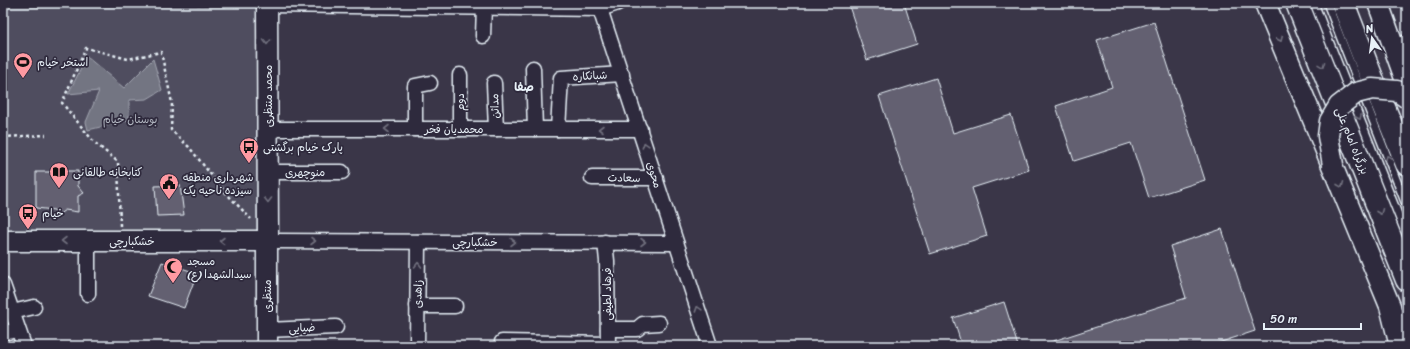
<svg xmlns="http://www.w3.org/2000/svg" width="1410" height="349" viewBox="0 0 1410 349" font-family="Sriracha,'Playpen Sans Arabic',sans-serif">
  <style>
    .built { fill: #464354 }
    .green { fill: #504e5f; stroke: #9ca0ac }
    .water { fill: #737482; stroke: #a2a6b1 }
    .building { fill: #636171; stroke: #e8f1f8 }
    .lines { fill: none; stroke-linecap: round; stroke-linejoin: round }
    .lane-casing { stroke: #e8f1f8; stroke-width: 10 }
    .street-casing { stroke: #e8f1f8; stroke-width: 17 }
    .secondary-casing { stroke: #e8f1f8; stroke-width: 23 }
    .highway-casing { stroke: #e8f1f8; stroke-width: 25 }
    .path { stroke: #e8f1f8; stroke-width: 2.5; stroke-dasharray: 3 3; stroke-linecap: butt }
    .lane { stroke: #2f2a3d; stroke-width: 7 }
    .street { stroke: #2f2a3d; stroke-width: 14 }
    .secondary { stroke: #2f2a3d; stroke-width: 20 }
    .highway { stroke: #2f2a3d; stroke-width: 22 }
    .secondary-bridge-casing { stroke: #e8f1f8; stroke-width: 23; stroke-linecap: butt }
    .secondary-bridge { stroke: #2f2a3d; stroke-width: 20 }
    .oneway { stroke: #70707e }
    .labels { text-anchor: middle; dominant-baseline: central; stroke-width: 3.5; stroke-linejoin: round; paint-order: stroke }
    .poi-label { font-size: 11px; fill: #e8f1f8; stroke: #2f2a3d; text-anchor: start }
    .street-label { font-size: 11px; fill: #e8f1f8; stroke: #2f2a3d }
    .park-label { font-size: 11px; fill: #b3b8c2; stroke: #2f2a3d }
    .neighbourhood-label { font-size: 12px; font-weight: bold; fill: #e8f1f8; stroke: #2f2a3d }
  </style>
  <rect width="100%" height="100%" fill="#3a3648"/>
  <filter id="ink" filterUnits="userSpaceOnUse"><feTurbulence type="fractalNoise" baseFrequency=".025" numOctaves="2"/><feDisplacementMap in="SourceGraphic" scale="8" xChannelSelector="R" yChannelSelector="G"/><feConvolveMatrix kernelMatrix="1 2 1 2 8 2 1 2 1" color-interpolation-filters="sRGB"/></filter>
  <g filter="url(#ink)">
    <g class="built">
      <path d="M85 3H149V7L85 8Z"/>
      <rect x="167" y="3" width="77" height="4"/>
    </g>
    <path class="green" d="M78 7H257V231L3 232V8Z"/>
    <path class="water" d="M87 57 124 88 153 59 162 90 147 99 129 100V120L88 130 86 122 99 91 68 94Z"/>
    <g class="building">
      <path d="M848 3H904L917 44 867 60Z"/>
      <path d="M1154 22 1205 180 1149 198 1131 143 1074 161 1056 106 1112 87 1097 40Z"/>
      <path d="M936 78 953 133 1011 115 1029 170 972 188 987 236 930 254 879 96Z"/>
      <path d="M57 166 63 171H78V186L84 193 78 196V212L65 210 58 215 54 210 36 208V172H52Z"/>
      <path d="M180 185 184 215 157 216 155 186Z"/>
      <path d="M1222 229 1255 331 1209 346H1045L1044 344 1186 298 1170 246Z"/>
      <path d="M162 262 197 273 184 308 148 296Z"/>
      <path d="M1004 302 1018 346H962L953 318Z"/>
    </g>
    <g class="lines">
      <defs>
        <g id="lane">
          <path d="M1314 3 1407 237"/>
          <path d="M1327 3 1407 207"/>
        </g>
        <g id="street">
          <path d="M601 3 600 9 710 346"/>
          <path d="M267 5 600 9 618 3"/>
          <path d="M483 36 484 7"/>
          <path d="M1394 48 1407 42"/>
          <path d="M533 68 535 129"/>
          <path d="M460 75V129"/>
          <path d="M494 83 496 129"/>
          <path d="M268 129H640"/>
          <path d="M415 129V86L430 83"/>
          <path d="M558 129 561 78 622 74"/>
          <path d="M268 172H342"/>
          <path d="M592 178H656"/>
          <path d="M88 241V294"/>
          <path d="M274 241 676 243"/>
          <path d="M605 242 607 261 608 346"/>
          <path d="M3 285 24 346"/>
          <path d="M417 306H455"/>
          <path d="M12 312 34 307"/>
          <path d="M608 329H637L643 324 659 323"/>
          <path d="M267 330 336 327"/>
          <path d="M3 333 18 330"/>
          <path d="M417 346 418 242"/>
          <path d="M502 346V342L608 344"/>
        </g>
        <g id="secondary">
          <path d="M267 3 268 236"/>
          <path d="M1265 3 1390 306 1400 346"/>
          <path d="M1378 3 1407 84"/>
          <path d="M3 241H261"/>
          <path d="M267 346V245"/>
        </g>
        <g id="highway">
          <path d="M1297 3 1407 280"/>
          <path d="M1343 3 1372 78 1407 164"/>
        </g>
      </defs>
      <use href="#lane" class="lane-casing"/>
      <use href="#street" class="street-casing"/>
      <use href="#secondary" class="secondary-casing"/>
      <use href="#highway" class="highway-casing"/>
      <g class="path">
        <path d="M3 137 46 135"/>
        <path d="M120 226 118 162 94 142 62 103 86 48 128 59 161 52 172 103 171 130 189 147 224 191 251 219"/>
      </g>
      <use href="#lane" class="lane"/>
      <use href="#street" class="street"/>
      <use href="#secondary" class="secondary"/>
      <use href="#highway" class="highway"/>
      <defs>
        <path id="secondary-bridge" d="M1333 165 1328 136 1330 121 1339 106 1356 93 1372 89 1397 91 1407 98"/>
      </defs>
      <use href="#secondary-bridge" class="secondary-bridge-casing"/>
      <use href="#secondary-bridge" class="secondary-bridge"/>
    </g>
    <defs><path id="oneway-chevron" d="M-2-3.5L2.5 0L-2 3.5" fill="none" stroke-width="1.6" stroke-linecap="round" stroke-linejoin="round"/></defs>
    <g class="oneway">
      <use href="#oneway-chevron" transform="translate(1280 39) rotate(67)"/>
      <use href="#oneway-chevron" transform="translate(267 42) rotate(90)"/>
      <use href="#oneway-chevron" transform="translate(1322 65) rotate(69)"/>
      <use href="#oneway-chevron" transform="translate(1359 117) rotate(68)"/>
      <use href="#oneway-chevron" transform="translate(387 129) rotate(180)"/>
      <use href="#oneway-chevron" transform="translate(601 129) rotate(-180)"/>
      <use href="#oneway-chevron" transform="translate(645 145) rotate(-108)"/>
      <use href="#oneway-chevron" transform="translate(1388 158) rotate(-111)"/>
      <use href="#oneway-chevron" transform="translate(1341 185) rotate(68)"/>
      <use href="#oneway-chevron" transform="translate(268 200) rotate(90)"/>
      <use href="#oneway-chevron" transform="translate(1380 212) rotate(68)"/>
      <use href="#oneway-chevron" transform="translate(64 241) rotate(-180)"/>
      <use href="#oneway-chevron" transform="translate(222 241) rotate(-180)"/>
      <use href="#oneway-chevron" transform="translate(313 241)"/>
      <use href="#oneway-chevron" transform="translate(513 242)"/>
      <use href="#oneway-chevron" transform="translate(643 242)"/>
      <use href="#oneway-chevron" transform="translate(418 265) rotate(-89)"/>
      <use href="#oneway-chevron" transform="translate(698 309) rotate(-108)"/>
    </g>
  </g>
  <defs>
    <symbol id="stadium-pin" viewBox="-11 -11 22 30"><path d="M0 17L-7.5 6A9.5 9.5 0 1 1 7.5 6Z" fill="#ff9aa2" stroke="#2f2a3d"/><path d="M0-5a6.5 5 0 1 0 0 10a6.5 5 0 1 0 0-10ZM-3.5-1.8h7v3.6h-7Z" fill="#111"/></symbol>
    <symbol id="bus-pin" viewBox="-11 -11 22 30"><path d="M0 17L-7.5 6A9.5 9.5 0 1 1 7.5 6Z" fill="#ff9aa2" stroke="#2f2a3d"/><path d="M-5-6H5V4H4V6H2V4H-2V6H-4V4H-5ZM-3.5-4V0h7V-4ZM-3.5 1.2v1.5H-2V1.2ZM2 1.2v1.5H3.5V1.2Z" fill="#111"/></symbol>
    <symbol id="library-pin" viewBox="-11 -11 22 30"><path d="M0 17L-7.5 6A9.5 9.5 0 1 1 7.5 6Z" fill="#ff9aa2" stroke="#2f2a3d"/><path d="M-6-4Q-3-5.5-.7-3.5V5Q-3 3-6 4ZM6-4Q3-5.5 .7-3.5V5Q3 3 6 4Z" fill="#111"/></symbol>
    <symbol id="civic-pin" viewBox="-11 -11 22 30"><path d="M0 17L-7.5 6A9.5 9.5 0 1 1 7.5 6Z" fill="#ff9aa2" stroke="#2f2a3d"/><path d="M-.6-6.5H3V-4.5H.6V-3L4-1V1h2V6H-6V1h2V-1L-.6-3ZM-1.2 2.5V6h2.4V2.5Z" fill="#111"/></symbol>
    <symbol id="mosque-pin" viewBox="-11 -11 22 30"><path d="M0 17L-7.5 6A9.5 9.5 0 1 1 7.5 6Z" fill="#ff9aa2" stroke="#2f2a3d"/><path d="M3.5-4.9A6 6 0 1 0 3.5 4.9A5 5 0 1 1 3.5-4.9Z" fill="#111"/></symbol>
  </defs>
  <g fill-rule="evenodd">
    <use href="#stadium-pin" x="12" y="51" width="22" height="30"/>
    <use href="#bus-pin" x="238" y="136" width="22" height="30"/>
    <use href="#library-pin" x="48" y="161" width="22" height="30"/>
    <use href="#civic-pin" x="158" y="172" width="22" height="30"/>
    <use href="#bus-pin" x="17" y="202" width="22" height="30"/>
    <use href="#mosque-pin" x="162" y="256" width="22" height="30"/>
  </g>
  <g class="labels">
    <g class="poi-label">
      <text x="37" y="62">استخر خیام</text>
      <text x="263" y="147">پارک خیام برگشتی</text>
      <text x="73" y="172">کتابخانه طالقانی</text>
      <text x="183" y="177">شهرداری منطقه<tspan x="183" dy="13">سیزده ناحیه یک</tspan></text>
      <text x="42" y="213">خیام</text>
      <text x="187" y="261">مسجد<tspan x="187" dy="13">سیدالشهدا (ع)</tspan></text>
    </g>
    <g class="street-label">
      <text transform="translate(590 76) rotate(-3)">شبانکاره</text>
      <text transform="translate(268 96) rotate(-90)">محمد منتظری</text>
      <text transform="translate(460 102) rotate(-90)">دوم</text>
      <text transform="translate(495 106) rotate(-92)">مدائن</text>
      <text x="454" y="129">محمدیان فخر</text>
      <text transform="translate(1352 141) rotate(68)">بزرگراه امام علی</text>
      <text x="305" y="172">منوچهری</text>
      <text transform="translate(654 175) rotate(72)">محوی</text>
      <text transform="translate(624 178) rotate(1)">سعادت</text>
      <text x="132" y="241">خشکبارچی</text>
      <text x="475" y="242">خشکبارچی</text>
      <text transform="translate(418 294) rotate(-89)">زاهدی</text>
      <text transform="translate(607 294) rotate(-90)">فرهاد لطیفی</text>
      <text transform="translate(267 296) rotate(-90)">منتظری</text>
      <text transform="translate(302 328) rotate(-2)">ضیایی</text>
    </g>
    <g class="park-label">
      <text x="130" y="119">بوستان خیام</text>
    </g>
    <g class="neighbourhood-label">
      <text x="524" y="87">صفا</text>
    </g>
  </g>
  <rect width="1410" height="349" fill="none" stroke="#2f2a3d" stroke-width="16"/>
  <rect x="8" y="8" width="1394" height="333" fill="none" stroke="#e8f1f8" stroke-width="1.5" filter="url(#ink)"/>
  <g transform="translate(1372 38) rotate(346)" stroke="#2f2a3d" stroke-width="3" paint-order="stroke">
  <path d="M0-3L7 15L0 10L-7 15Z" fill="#e8f1f8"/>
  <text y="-6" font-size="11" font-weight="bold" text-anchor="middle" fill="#e8f1f8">N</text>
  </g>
  <path d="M1264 323v6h97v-6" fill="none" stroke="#e8f1f8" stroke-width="2"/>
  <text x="1270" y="323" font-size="12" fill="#e8f1f8" stroke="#2f2a3d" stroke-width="3" paint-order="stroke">50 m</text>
</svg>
